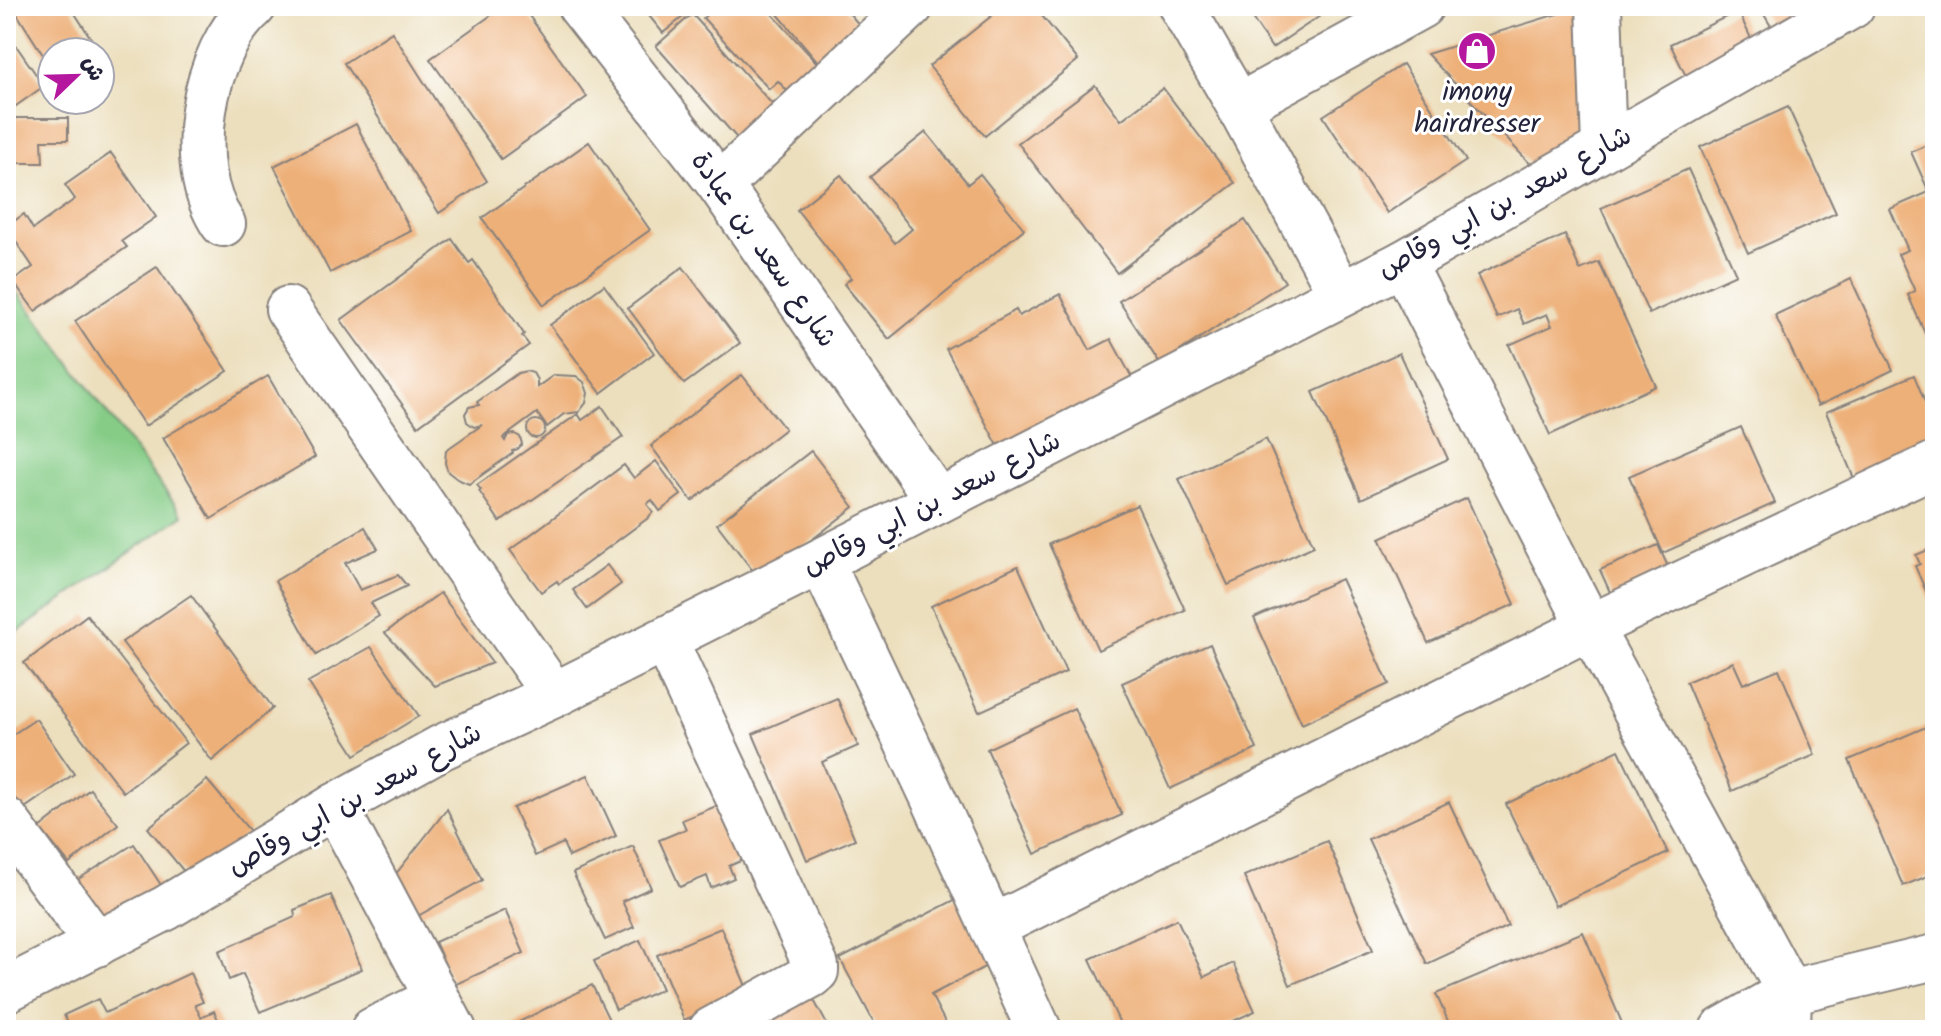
<svg xmlns="http://www.w3.org/2000/svg" width="1941" height="1036" viewBox="0 0 1941 1036" font-family="Kalam,'Playpen Sans Arabic',sans-serif">
  <style>
    .green { fill: #86cc87; stroke: #547761; stroke-width: 2 }
    .building { fill: #eeb079 }
    .lines { fill: none; stroke-linecap: round; stroke-linejoin: round }
    .minor-casing { stroke: #87807c; stroke-width: 48 }
    .minor { stroke: #fff; stroke-width: 44 }
    .labels { text-anchor: middle; dominant-baseline: central; stroke-width: 6; stroke-linejoin: round; paint-order: stroke }
    .poi-label { font-size: 28px; fill: #22223b; stroke: #fff }
    .street-label { font-size: 28px; fill: #22223b; stroke: #fff }
  </style>
  <rect width="100%" height="100%" fill="#fff"/>
  <filter id="ink" filterUnits="userSpaceOnUse"><feTurbulence type="fractalNoise" baseFrequency=".0125" numOctaves="2"/><feDisplacementMap in="SourceGraphic" scale="16" xChannelSelector="R" yChannelSelector="G"/><feConvolveMatrix kernelMatrix="1 2 1 2 8 2 1 2 1" color-interpolation-filters="sRGB"/></filter>
  <filter id="wash" filterUnits="userSpaceOnUse"><feTurbulence type="fractalNoise" baseFrequency=".006" numOctaves="4" result="noise"/><feDisplacementMap in="SourceGraphic" scale="32" xChannelSelector="R" yChannelSelector="G"/><feGaussianBlur stdDeviation="1.8" result="paint"/><feColorMatrix in="noise" values="0 0 0 0 0 0 0 0 0 0 0 0 0 0 0 0 0 1.4 0 .05"/><feComposite in="paint" operator="in"/></filter>
  <g filter="url(#wash)">
    <rect width="100%" height="100%" fill="#ecdfbd"/>
    <path class="green" d="M6 277 183 515 6 640Z"/>
    <g id="blocks">
      <g class="building">
        <path d="M12 6H70L96 46 86 52H52V69Z"/>
        <path d="M504 6H522L587 97 501 159 430 59Z"/>
        <path d="M641 6H708L697 14 693 9 663 33Z"/>
        <path d="M716 6H765L818 64 788 92 778 81 769 89 703 18Z"/>
        <path d="M771 6H843L861 27 819 63Z"/>
        <path d="M1004 6H1034L1078 60 985 136 929 66Z"/>
        <path d="M1244 6H1335L1272 48Z"/>
        <path d="M1583 6 1591 133 1536 170 1427 54Z"/>
        <path d="M1759 6H1808L1772 28Z"/>
        <path d="M1738 11 1757 51 1690 84 1670 44Z"/>
        <path d="M692 14 779 112 743 145 656 46Z"/>
        <path d="M6 31 44 86 6 113Z"/>
        <path d="M392 32 487 181 439 213 344 63Z"/>
        <path d="M1403 64 1466 161 1387 213 1323 116Z"/>
        <path d="M1095 85 1121 120 1163 88 1235 183 1117 273 1018 143Z"/>
        <path d="M1788 107 1836 213 1748 253 1700 147Z"/>
        <path d="M15 118H68V140H42L43 163H15Z"/>
        <path d="M356 124 411 231 330 273 274 166Z"/>
        <path d="M926 132 968 184 980 174 1024 229 889 339 844 284 851 278 797 210 841 175 895 243 912 229 870 177Z"/>
        <path d="M1935 141V356L1908 295 1915 291 1898 254 1908 250 1890 209 1929 192 1911 152Z"/>
        <path d="M589 142 650 230 544 305 482 218Z"/>
        <path d="M111 153 156 217 122 241 127 247 35 311 13 281 33 267 6 227 24 214 33 229 75 199 65 185Z"/>
        <path d="M1688 169 1736 274 1649 314 1601 208Z"/>
        <path d="M1245 220 1285 282 1160 364 1119 301Z"/>
        <path d="M1565 235 1580 270 1599 262 1656 386 1550 435 1509 345 1552 326 1547 314 1524 324 1517 309 1497 318 1477 275Z"/>
        <path d="M452 239 469 263 473 260 524 334 522 336 529 345 418 426 341 320Z"/>
        <path d="M157 267 228 371 145 426 75 321Z"/>
        <path d="M683 267 740 343 684 384 628 308Z"/>
        <path d="M1851 279 1893 370 1818 406 1775 315Z"/>
        <path d="M604 285 654 353 601 393 550 325Z"/>
        <path d="M1060 294 1090 350 1111 339 1135 383 1003 455 946 349 1016 310 1019 316Z"/>
        <path d="M1399 353 1448 459 1361 499 1313 392Z"/>
        <path d="M526 371 533 373 537 380V387L554 375 576 376 584 382 588 393 586 403 579 412 564 414 547 427 537 413 503 438 505 441 508 435 515 434 520 437 522 444 518 449 512 451 513 453 469 484 457 479 448 472 445 463 446 450 482 425 474 427 467 422 465 414 469 407 479 405 477 402 518 373Z"/>
        <path d="M742 375 785 429 692 501 651 446Z"/>
        <path d="M1914 375 1935 427V447L1855 481 1826 412Z"/>
        <path d="M268 376 315 457 211 519 163 438Z"/>
        <path d="M602 406 623 437 500 522 479 491 481 490 477 485 578 414 582 420Z"/>
        <circle cx="536" cy="429" r="9"/>
        <path d="M1741 427 1775 503 1663 553 1629 476Z"/>
        <path d="M1266 439 1314 546 1228 585 1179 479Z"/>
        <path d="M811 451 854 507 760 580 717 524Z"/>
        <path d="M656 461 681 495 660 511 652 500 647 504 653 512 648 518 559 584 557 581 541 592 510 550 624 465 634 478Z"/>
        <path d="M1467 498 1515 604 1428 643 1380 538Z"/>
        <path d="M1137 505 1185 610 1098 650 1049 544Z"/>
        <path d="M365 527 378 549 345 563 360 590 398 575 407 586 371 603 379 616 316 655 275 581Z"/>
        <path d="M1658 545 1671 573 1613 599 1600 570Z"/>
        <path d="M1935 547V612L1915 566 1920 564 1916 555Z"/>
        <path d="M607 565 621 584 587 609 573 590Z"/>
        <path d="M1018 566 1066 672 979 712 931 606Z"/>
        <path d="M1341 579 1389 684 1302 724 1254 618Z"/>
        <path d="M440 593 492 663 435 686 385 633Z"/>
        <path d="M191 595 273 708 212 761 122 642Z"/>
        <path d="M87 615 186 743 123 792 24 663Z"/>
        <path d="M1210 644 1257 749 1170 789 1122 683Z"/>
        <path d="M371 647 419 716 355 755 308 682Z"/>
        <path d="M1733 662 1743 684 1779 669 1815 755 1732 791 1686 682Z"/>
        <path d="M837 698 858 746 822 762 855 839 807 860 753 734Z"/>
        <path d="M1074 708 1122 815 1035 854 987 749Z"/>
        <path d="M36 719 74 774 16 814 6 800V739Z"/>
        <path d="M1935 723V873L1903 886 1849 760Z"/>
        <path d="M1619 750 1668 853 1555 906 1506 804Z"/>
        <path d="M588 775 616 836 569 857 563 843 535 856 513 808Z"/>
        <path d="M207 780 250 831 191 880 148 828Z"/>
        <path d="M90 789 118 824 69 864 40 828Z"/>
        <path d="M731 800 755 855 729 866 734 878 711 888 707 876 680 887 659 840 686 829 682 820Z"/>
        <path d="M1449 802 1508 926 1427 964 1368 839Z"/>
        <path d="M447 809 482 880 416 917 388 884Z"/>
        <path d="M1327 841 1373 950 1290 985 1244 876Z"/>
        <path d="M134 844 167 894 101 936 69 885Z"/>
        <path d="M633 846 651 888 622 901 634 927 605 940 573 873Z"/>
        <path d="M331 895 362 969 260 1012 243 974 229 980 219 951 295 917 294 910Z"/>
        <path d="M964 895 998 960 931 995 949 1030H878L840 959Z"/>
        <path d="M505 910 524 953 454 985 435 942Z"/>
        <path d="M1177 919 1204 977 1233 963 1255 1011 1214 1030H1123L1090 959Z"/>
        <path d="M721 928 749 993 684 1020 657 955Z"/>
        <path d="M1583 932 1625 1030H1452L1436 994Z"/>
        <path d="M640 940 662 989 616 1010 594 961Z"/>
        <path d="M190 973 203 1002 195 1005 201 1017 214 1011 223 1030H71L64 1015 98 999 105 1013Z"/>
        <path d="M592 985 614 1030H513L511 1026Z"/>
        <path d="M809 991 830 1030H744Z"/>
      </g>
    </g>
  </g>
  <g filter="url(#ink)">
    <use href="#blocks" fill-opacity="0" stroke="#87807c" stroke-width="2"/>
    <g class="lines">
      <defs>
        <g id="minor">
          <path d="M580 6 720 185 938 501"/>
          <path d="M1181 6 1239 106 1341 294"/>
          <path d="M1599 6 1604 147"/>
          <path d="M1239 106 1421 6"/>
          <path d="M720 185 911 6"/>
          <path d="M223 224C183 166 202 51 254 6"/>
          <path d="M1403 263 1590 627 1789 992 1788 1030"/>
          <path d="M288 309 554 695"/>
          <path d="M821 561 935 802 1039 1030"/>
          <path d="M665 640 816 966V971L810 976 711 1030"/>
          <path d="M335 806 454 1030"/>
          <path d="M6 820 97 944"/>
          <path d="M993 927 1590 627 1935 464"/>
          <path d="M6 990 166 908 335 806 440 748 554 695 821 561 1403 263 1852 6"/>
          <path d="M373 1030 436 999"/>
          <path d="M1722 1030 1789 992 1935 957"/>
        </g>
      </defs>
      <use href="#minor" class="minor-casing"/>
      <use href="#minor" class="minor"/>
    </g>
  </g>
  <defs>
    <symbol id="shop-disc" viewBox="-11 -11 22 22"><circle r="9.5" fill="#b5179e" stroke="#fff"/><path d="M-5-2.5h2.3a2.7 3.5 0 0 1 5.4 0H5L5.5 6h-11ZM-1.5-2.5h3a1.5 2.3 0 0 0-3 0Z" fill="#fff"/></symbol>
  </defs>
  <g fill-rule="evenodd">
    <use href="#shop-disc" x="1455" y="29" width="44" height="44"/>
  </g>
  <g class="labels">
    <g class="poi-label">
      <text x="1477" y="92">imony<tspan x="1477" dy="32">hairdresser</tspan></text>
    </g>
    <g class="street-label">
      <text transform="translate(1505 203) rotate(-29)">شارع سعد بن ابي وقاص</text>
      <text transform="translate(763 250) rotate(55)">شارع سعد بن عبادة</text>
      <text transform="translate(932 504) rotate(-27)">شارع سعد بن ابي وقاص</text>
      <text transform="translate(355 800) rotate(-29)">شارع سعد بن ابي وقاص</text>
    </g>
  </g>
  <rect width="1941" height="1036" fill="none" stroke="#fff" stroke-width="32"/>
  <g transform="translate(76 76) rotate(67)"><circle r="38" fill="#ffffff" stroke="#a7a7b1" stroke-width="2"/>
  <path d="M0-6L14 30L0 20L-14 30Z" fill="#b5179e"/>
  <text y="-12" font-size="22" font-weight="bold" text-anchor="middle" fill="#22223b">ش</text>
  </g>
</svg>
